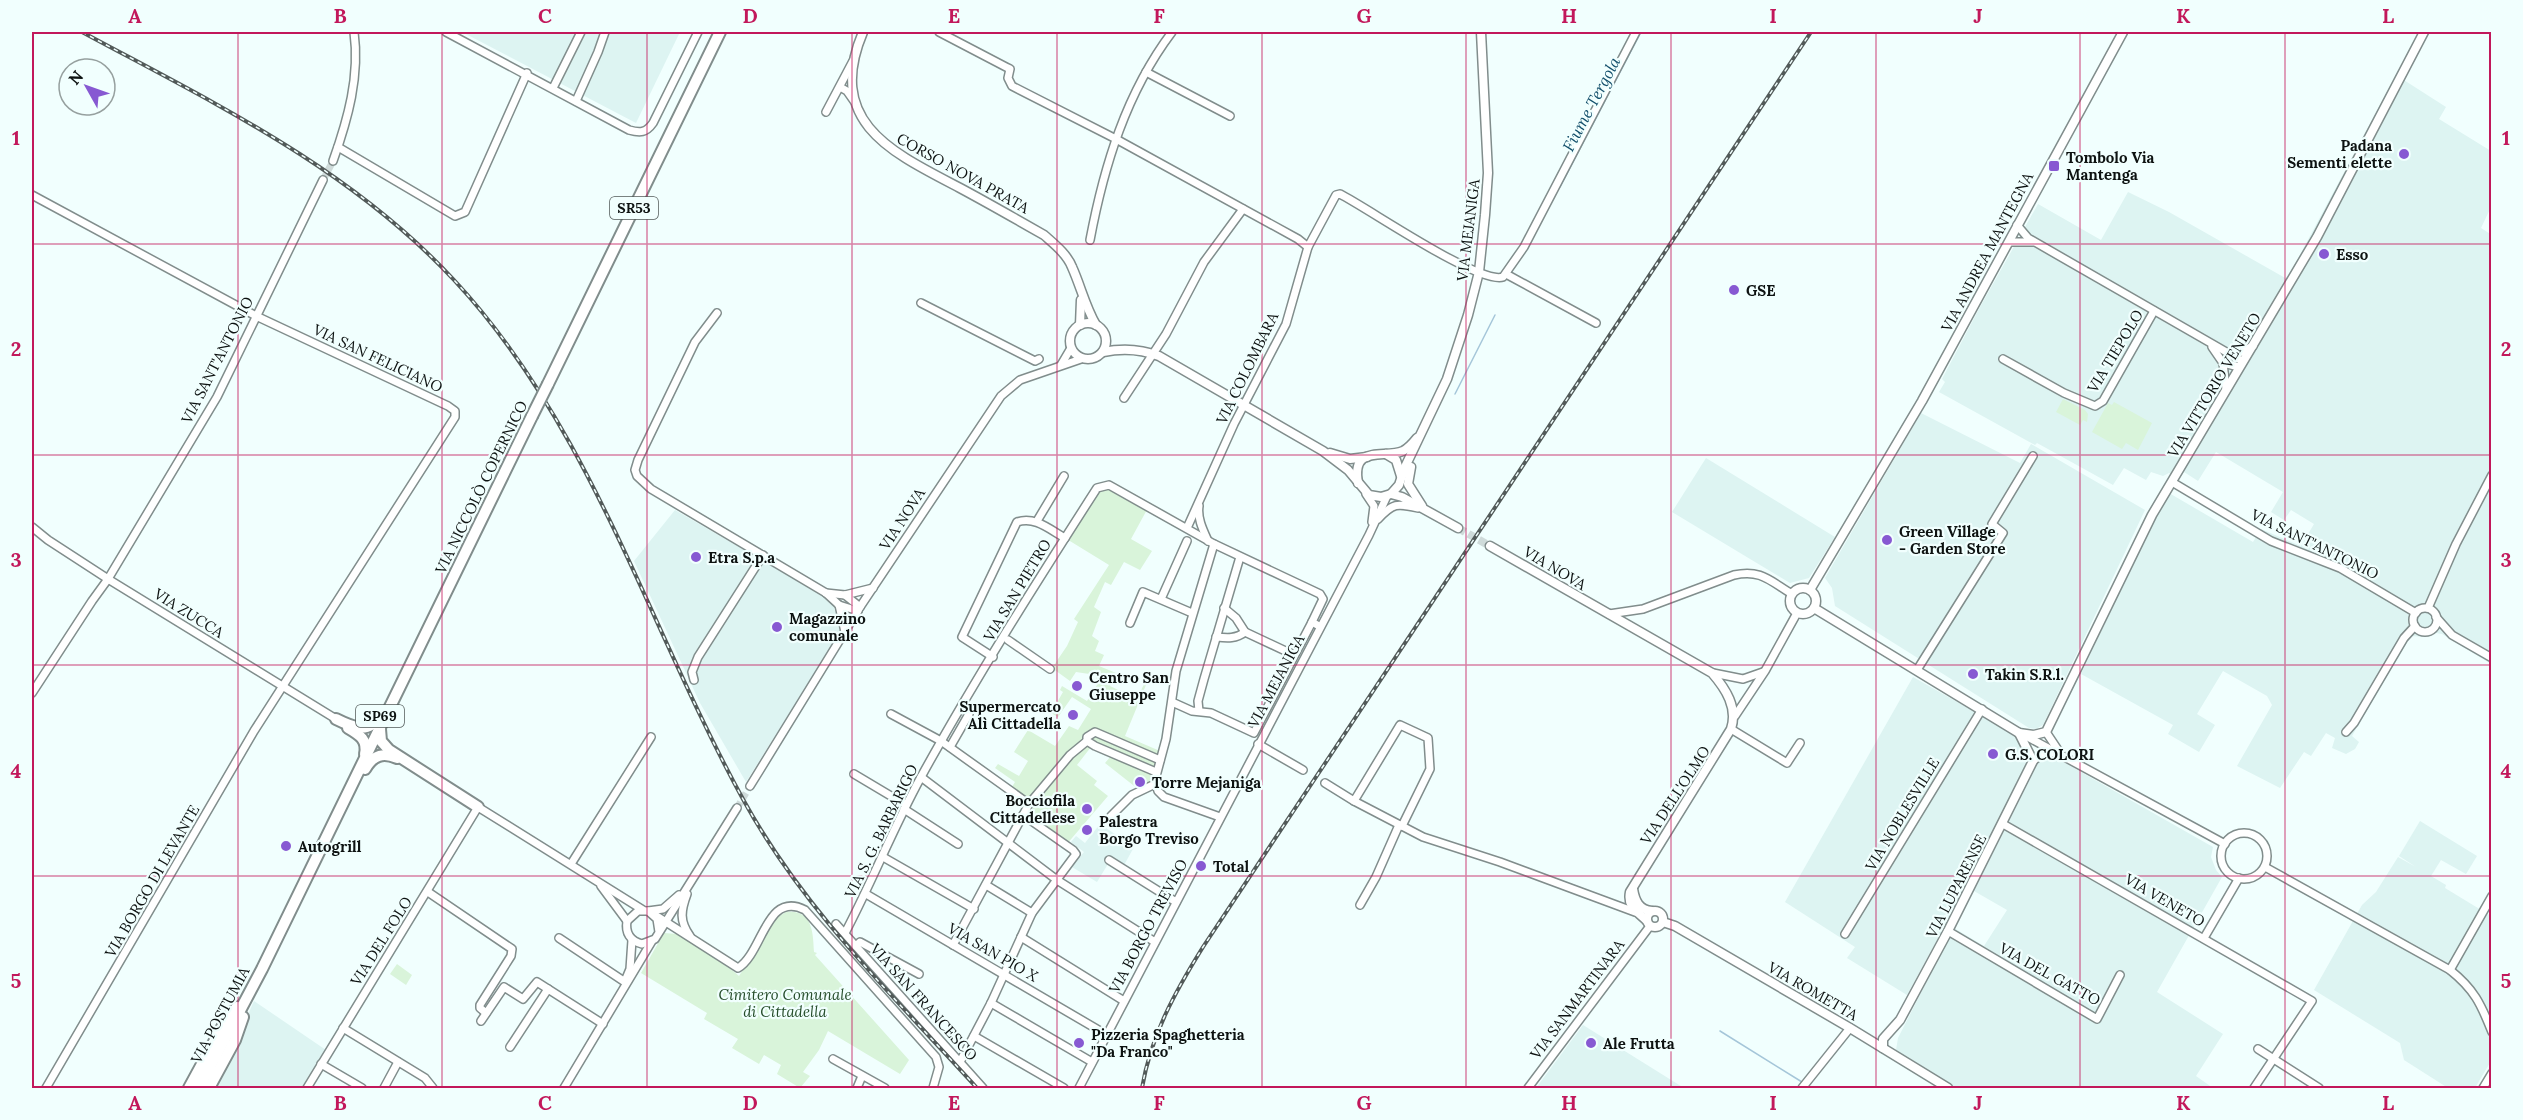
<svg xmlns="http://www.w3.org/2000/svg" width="2523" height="1120" viewBox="0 0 2523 1120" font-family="Lora,serif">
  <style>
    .built { fill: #ddf4f2 }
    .green { fill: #d9f4da }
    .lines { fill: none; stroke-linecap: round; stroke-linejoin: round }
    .stream { stroke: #a5c6d9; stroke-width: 1.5 }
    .minor-tunnel { stroke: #cfdbda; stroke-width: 7; stroke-dasharray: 7 3.5; stroke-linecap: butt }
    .major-tunnel { stroke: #cfdbda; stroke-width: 8; stroke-dasharray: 8 4; stroke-linecap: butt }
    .minor-casing { stroke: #818d8c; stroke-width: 10 }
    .major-casing { stroke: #818d8c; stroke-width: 11 }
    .highway-casing { stroke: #818d8c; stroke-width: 14 }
    .minor { stroke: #fff; stroke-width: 7 }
    .major { stroke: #fff; stroke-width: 8 }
    .highway { stroke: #fff; stroke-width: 10 }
    .rail-casing { stroke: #525a59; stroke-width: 4 }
    .rail { stroke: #f1fffe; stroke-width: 1.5; stroke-dasharray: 4.5; stroke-linecap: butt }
    .highway-bridge-casing { stroke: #818d8c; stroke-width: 14; stroke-linecap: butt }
    .highway-bridge { stroke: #fff; stroke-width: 10 }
    .grid { fill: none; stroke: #c2185b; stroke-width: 1.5; stroke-opacity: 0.55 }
    .poi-dot { fill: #8759d2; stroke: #f1fffe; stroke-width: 2 }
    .labels { text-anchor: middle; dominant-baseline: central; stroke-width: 4.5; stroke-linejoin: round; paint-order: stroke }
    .shield { fill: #f1fffe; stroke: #515958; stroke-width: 1.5 }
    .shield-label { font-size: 14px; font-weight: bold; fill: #0d1211 }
    .poi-label { font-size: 15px; font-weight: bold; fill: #0d1211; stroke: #f1fffe; text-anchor: start }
    .street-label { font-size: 15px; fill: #0d1211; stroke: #f1fffe }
    .park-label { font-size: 15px; font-style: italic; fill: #254d2a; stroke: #f1fffe }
    .water-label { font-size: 16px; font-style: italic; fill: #134f6b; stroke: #f1fffe }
    .neatline { fill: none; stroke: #c2185b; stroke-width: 2 }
    .grid-label { font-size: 20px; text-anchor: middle; font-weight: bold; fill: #c2185b }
  </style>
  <rect width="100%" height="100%" fill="#f1fffe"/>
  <g class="built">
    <path d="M462 32H680L636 123Z"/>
    <path d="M2396 75 2446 107 2439 119 2491 151V207L2481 228 2492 235 2491 664 2442 634 2436 633 2425 637 2411 636 2352 736 2359 742 2355 749 2346 754 2332 748 2335 738 2326 733 2311 756 2304 752 2280 788 2237 766 2272 705 2267 696 2223 671 2197 714 2215 725 2199 752 2168 734 2173 725 2081 674 2158 510 2169 493 2253 542 2261 529 2301 546 2314 524 2291 510 2284 520 2271 512 2283 492 2216 452 2198 481 2184 472 2179 479 2169 473 2163 476 2151 472 2146 480 2124 468 2113 485 2037 443 2035 445 1939 392 1945 382 1942 379 1980 307 2038 204 2101 240 2128 192 2169 212 2287 279Z"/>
    <path d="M1921 413 2020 463 2031 444 2145 510 2043 725 2036 729 2029 728 1835 606 1832 588 1825 578Z"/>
    <path d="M1706 458 1835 537 1809 578 1790 583 1672 512Z"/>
    <path d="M675 510 825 597 833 605 840 625 839 634 746 782 700 703 634 561Z"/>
    <path d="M1913 677 2005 729 2021 740 2029 761 1980 862 1907 995 1847 958 1855 947 1785 902Z"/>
    <path d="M2045 755H2051L2213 847 2211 857 2216 870 2222 877 2157 992 2223 1034 2196 1076 2213 1088H1956L1902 1056 1896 1050 1898 1038 1954 928 1984 946 2007 910 1974 891 2040 759Z"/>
    <path d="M2420 821 2477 856 2466 874 2441 860 2431 876 2446 885 2445 888 2491 916V1061L2475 1088H2448L2404 1060 2400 1043 2314 990 2362 905 2376 892 2398 857 2416 867 2399 856Z"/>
    <path d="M1100 824 1134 847 1123 867 1111 859 1097 882 1072 867 1084 852 1071 842 1076 836 1085 843Z"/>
    <path d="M254 1001 326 1050 303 1088H215Z"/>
    <path d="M1583 1025 1684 1088H1536Z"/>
  </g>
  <g class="green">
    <path d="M2063 399 2085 410 2088 414 2087 422 2083 420 2080 425 2056 412Z"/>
    <path d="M2114 402 2152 423 2138 450 2126 443 2122 449 2092 432 2108 403 2112 405Z"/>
    <path d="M1103 485 1149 506 1131 539 1152 551 1140 570 1124 562 1111 585 1105 582 1094 607 1101 612 1092 636 1099 641 1095 651 1104 655 1099 666 1116 673 1110 686 1137 699 1144 684 1146 685 1125 736 1160 751 1152 783 1138 789 1105 763 1111 756 1091 747 1077 765 1097 781 1094 785 1108 796 1066 845 1023 815 1029 804 1010 790 1015 782 995 768 998 764 1019 776 1028 761 1014 752 1028 730 1055 746 1069 726 1078 730 1091 709 1072 697 1058 717 1051 713 1063 692 1060 690 1062 686 1087 701 1097 685 1096 675 1076 672 1070 681 1052 668 1067 646 1078 622 1074 619 1109 565 1065 538Z"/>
    <path d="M786 912C813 909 813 933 814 952L817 953 815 955 909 1060 900 1074 828 1031 819 1050 803 1072 810 1076 800 1088 777 1074 781 1065 764 1055 759 1064 732 1048 738 1039 704 1019 707 1013 641 973 664 933 677 934 719 959 739 976 776 918Z"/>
    <path d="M397 964 412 975 406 985 390 974Z"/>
  </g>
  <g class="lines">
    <g class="stream">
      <path d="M1560 187 1641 32"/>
      <path d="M1455 394 1495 315"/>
      <path d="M1720 1031 1802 1082"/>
    </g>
    <g class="minor-tunnel">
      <path d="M323 180 333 161"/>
      <path d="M737 808 750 786"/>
    </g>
    <path class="major-tunnel" d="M1458 528 1490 546"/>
    <defs>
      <g id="minor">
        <path d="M446 32 629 130C640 133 646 133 653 123L698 32"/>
        <path d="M939 32 1006 67 1010 69 1008 78 1012 86 1116 139 1298 239 1308 247 1286 324 1234 424 1187 528"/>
        <path d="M1146 72 1230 116"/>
        <path d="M840 87 847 91 854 101"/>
        <path d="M553 88 581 32"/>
        <path d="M576 101 598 52 605 32"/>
        <path d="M826 112 853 61"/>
        <path d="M338 147 455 216 465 212 527 73"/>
        <path d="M333 161C348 119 360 76 354 32"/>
        <path d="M32 195 256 316 448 406 455 411V417L254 731 46 1088"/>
        <path d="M2017 225 2028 238 2242 361"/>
        <path d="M1090 240C1104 166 1126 93 1172 32"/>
        <path d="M2009 242H2033"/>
        <path d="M1308 247 1336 195 1340 194C1368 208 1479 285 1503 277L1524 247 1636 32"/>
        <path d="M1506 274 1596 323"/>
        <path d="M921 303 1035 361 1039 359"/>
        <path d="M717 313 695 342 638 460 635 470 637 476 651 489 826 593 839 605 845 632"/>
        <path d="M2212 347 2223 363 2226 389"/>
        <path d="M2230 354 2239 353 2253 346"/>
        <path d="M2003 359 2064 393 2095 406 2103 401 2154 311"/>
        <path d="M2223 363 2239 367"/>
        <path d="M1061 365 1071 348"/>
        <path d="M1124 398 1166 334 1204 262 1243 209"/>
        <path d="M2172 482 2271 541 2340 568 2416 613"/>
        <path d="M1366 494 1374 506 1372 522"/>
        <path d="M1199 506C1197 518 1203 530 1208 541"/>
        <path d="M1378 519C1393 503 1397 503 1418 508"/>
        <path d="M1037 521 1064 476"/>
        <path d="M32 527 48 540 108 579 336 719"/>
        <path d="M1214 544 1176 671 1166 739 1155 780 1158 791 1164 797 1220 817"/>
        <path d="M826 593 845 595 873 588"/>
        <path d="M845 595 860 607"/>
        <path d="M1161 599 1187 541"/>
        <path d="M839 605 858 611"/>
        <path d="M1224 608 1236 618 1245 632 1294 655"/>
        <path d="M2428 608 2456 544 2492 475"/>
        <circle cx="2425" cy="620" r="12"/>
        <path d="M1609 614 1643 609 1734 575C1761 569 1770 581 1792 594"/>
        <path d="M2436 617 2452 635 2492 658"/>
        <path d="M1130 623 1143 592 1192 613"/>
        <path d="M1216 637C1227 638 1236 639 1245 632"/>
        <path d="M1008 640 1050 669"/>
        <path d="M993 657 962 637 1017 522C1035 516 1049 529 1065 538"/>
        <path d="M1917 670 2003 533 1992 524 2033 456"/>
        <path d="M1713 673 1743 679 1763 672"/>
        <path d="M694 680 692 672 698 657 763 555"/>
        <path d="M32 693 92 601 108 579 217 397 323 180"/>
        <path d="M1172 702 1192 711 1211 713 1254 733 1312 622"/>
        <path d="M1199 711 1198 701 1204 679 1240 557"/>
        <path d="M891 714 941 741 1029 804"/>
        <path d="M1735 716 1765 671 1797 613"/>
        <path d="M1731 729 1787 763 1800 743"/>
        <path d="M2046 732 2058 750"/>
        <path d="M2346 732 2354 723 2404 638 2415 626"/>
        <path d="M2024 735 2225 844"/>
        <path d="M1258 744 1303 770"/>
        <path d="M950 747 969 714V710L963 706"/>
        <path d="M2033 761 2045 752 2056 753"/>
        <path d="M1156 772 1095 746 1087 741V737L1095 732 1160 760"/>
        <path d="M854 774 906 805"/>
        <path d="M921 777 1057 880 1155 942"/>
        <path d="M1325 783 1354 801 1423 837 1500 862 1635 912"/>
        <path d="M750 786 860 607 1001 396 1020 380 1081 359"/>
        <path d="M1354 801 1400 725 1428 738 1430 769 1402 826"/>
        <path d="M904 809 958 844"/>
        <path d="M1111 816 1132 795 1155 784"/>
        <path d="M2003 824 2312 1001 2254 1088"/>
        <circle cx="2244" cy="856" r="23"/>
        <path d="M883 857 974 909"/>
        <path d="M1109 860 1176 902"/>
        <path d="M571 864 651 737"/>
        <path d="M2265 867 2450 970C2474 989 2481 1004 2492 1032"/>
        <path d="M986 885 1032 913"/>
        <path d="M601 886 627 921"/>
        <path d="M428 892 512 949 511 956 480 1005V1008L486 1013"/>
        <path d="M687 894C681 910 679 921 690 936"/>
        <path d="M866 894 1107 1035"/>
        <path d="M1360 905 1376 877 1399 825"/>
        <path d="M648 911 663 909 679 895"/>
        <path d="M655 915 738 968C763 953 766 890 805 910L936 1057 939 1067 933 1088"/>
        <path d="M836 924 983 1088"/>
        <path d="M1948 931 2097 1019 2120 975"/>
        <path d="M659 932 657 919 648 911H638L627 921C625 933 630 941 642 944L655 939 737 808"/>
        <path d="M845 933C872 882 893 828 921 777 975 679 1036 583 1097 488L1109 485 1214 544 1320 594 1323 599 1312 622 1319 626"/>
        <path d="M1845 934 1982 709"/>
        <path d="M1021 937 1124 1001"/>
        <path d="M559 938 625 982"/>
        <path d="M2204 938 2239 878"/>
        <path d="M953 945 1029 804 1070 755 1087 741"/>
        <path d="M856 946 860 942 919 974"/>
        <path d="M2450 970 2492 896"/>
        <path d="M625 981 630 969 632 940"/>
        <path d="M991 1003 1092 1062"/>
        <path d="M481 1021 504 987 523 999 537 982 603 1024"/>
        <path d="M343 1028 425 1078 433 1088"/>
        <path d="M974 1036 1064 1088"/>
        <path d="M510 1047 548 989"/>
        <path d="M2258 1049 2319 1088"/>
        <path d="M833 1059 885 1088"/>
        <path d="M960 1062 991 1003 1032 913 1076 854 1073 850 1023 815"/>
        <path d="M321 1064 362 1088"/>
        <path d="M307 1088 478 807 643 910"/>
        <path d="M384 1088 398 1062"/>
        <path d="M564 1088 652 941"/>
        <path d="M857 1088 862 1076"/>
        <path d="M1079 1088 1369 535 1387 496"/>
        <path d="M1528 1088 1650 926"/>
        <path d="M1802 1088 1850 1028"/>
        <path d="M2483 1088 2492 1073"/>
      </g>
      <g id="major">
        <path d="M863 32C825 122 891 152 960 188 988 203 1016 219 1044 235 1054 244 1067 254 1072 267 1081 287 1085 306 1096 325"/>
        <circle cx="1088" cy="341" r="18"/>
        <path d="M1080 325 1081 300"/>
        <path d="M1103 352C1122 348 1141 349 1159 356L1323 451 1348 470 1369 495 1381 497 1391 494 1399 485 1405 467 1447 379 1468 315 1479 272 1485 215 1488 173 1481 32"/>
        <path d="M1330 453 1350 459 1367 457"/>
        <path d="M1386 454 1396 460 1401 476"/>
        <path d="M1411 467 1408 484 1422 506"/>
        <path d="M1358 483C1351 444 1384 459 1403 451 1409 448 1413 443 1417 438"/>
        <path d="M1391 494 1402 497 1458 528"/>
        <path d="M1490 546 1712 673C1726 689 1738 708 1731 729L1630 892C1627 907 1637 911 1647 921"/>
        <circle cx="1803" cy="601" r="13"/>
        <path d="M1810 590 1922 401 2123 32"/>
        <path d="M1814 608 2019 733 2034 735 2046 732 2152 515 2317 237 2424 32"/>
        <path d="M1633 889C1635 901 1639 910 1652 911"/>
        <circle cx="1655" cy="919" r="8"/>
        <path d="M1663 922 1675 926 1850 1028 1948 1088"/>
        <path d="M1883 1048V1039L1900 1020 1948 931 2033 761 2019 733"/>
      </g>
      <g id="highway">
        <path d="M548 384 720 32"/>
        <path d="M336 719C352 727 369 735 380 715"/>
        <path d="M348 728C360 735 368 740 365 754"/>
        <path d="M380 729 381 741 389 750 478 807"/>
        <path d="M365 769C373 755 383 752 397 758"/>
        <path d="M189 1088 226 1020 237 1007"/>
        <path d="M199 1088 262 969 532 416"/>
        <path d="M209 1088 235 1040 243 1017"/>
      </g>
    </defs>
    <use href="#minor" class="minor-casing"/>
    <use href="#major" class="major-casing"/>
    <use href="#highway" class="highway-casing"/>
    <use href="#minor" class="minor"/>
    <use href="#major" class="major"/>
    <use href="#highway" class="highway"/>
    <defs>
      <g id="rail">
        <path d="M82 32C214 103 350 168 454 280 592 428 648 627 744 801 804 910 895 998 977 1088"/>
        <path d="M1142 1088C1151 1035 1175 992 1203 947L1811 32"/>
      </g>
    </defs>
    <use href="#rail" class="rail-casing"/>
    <use href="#rail" class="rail"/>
    <defs>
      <path id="highway-bridge" d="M532 416 548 384"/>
    </defs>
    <use href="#highway-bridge" class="highway-bridge-casing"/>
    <use href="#highway-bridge" class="highway-bridge"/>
  </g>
  <path class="grid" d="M238 32V1088M442 32V1088M647 32V1088M852 32V1088M1057 32V1088M1262 32V1088M1466 32V1088M1671 32V1088M1876 32V1088M2080 32V1088M2285 32V1088M32 244H2492M32 455H2492M32 665H2492M32 876H2492"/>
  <g class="poi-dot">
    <circle cx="2404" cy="154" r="6"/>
    <rect x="2048" y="160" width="12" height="12" rx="3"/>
    <circle cx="2324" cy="254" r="6"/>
    <circle cx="1734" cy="290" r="6"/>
    <circle cx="1887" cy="540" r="6"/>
    <circle cx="696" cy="557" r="6"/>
    <circle cx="777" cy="627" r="6"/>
    <circle cx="1973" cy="674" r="6"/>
    <circle cx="1077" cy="686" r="6"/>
    <circle cx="1073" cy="715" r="6"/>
    <circle cx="1993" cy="754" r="6"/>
    <circle cx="1140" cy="782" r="6"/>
    <circle cx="1087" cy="809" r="6"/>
    <circle cx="1087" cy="830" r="6"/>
    <circle cx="286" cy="846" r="6"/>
    <circle cx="1201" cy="866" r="6"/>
    <circle cx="1079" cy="1043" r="6"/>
    <circle cx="1591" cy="1043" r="6"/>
  </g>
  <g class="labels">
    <g class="shield">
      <rect x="610" y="197" width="48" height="22" rx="4.5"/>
      <rect x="356" y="705" width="48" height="22" rx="4.5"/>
    </g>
    <g class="shield-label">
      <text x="634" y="208">SR53</text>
      <text x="380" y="716">SP69</text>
    </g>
    <g class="poi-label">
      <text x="2392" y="145" text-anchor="end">Padana<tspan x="2392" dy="17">Sementi elette</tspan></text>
      <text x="2066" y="157">Tombolo Via<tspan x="2066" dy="17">Mantenga</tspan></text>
      <text x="2336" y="254">Esso</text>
      <text x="1746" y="290">GSE</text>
      <text x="1899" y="531">Green Village<tspan x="1899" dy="17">- Garden Store</tspan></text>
      <text x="708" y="557">Etra S.p.a</text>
      <text x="789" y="618">Magazzino<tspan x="789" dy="17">comunale</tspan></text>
      <text x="1985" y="674">Takin S.R.l.</text>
      <text x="1089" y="677">Centro San<tspan x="1089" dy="17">Giuseppe</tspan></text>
      <text x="1061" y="706" text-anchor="end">Supermercato<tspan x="1061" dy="17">Alì Cittadella</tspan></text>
      <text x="2005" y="754">G.S. COLORI</text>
      <text x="1152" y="782">Torre Mejaniga</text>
      <text x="1075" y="800" text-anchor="end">Bocciofila<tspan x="1075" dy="17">Cittadellese</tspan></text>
      <text x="1099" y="821">Palestra<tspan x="1099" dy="17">Borgo Treviso</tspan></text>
      <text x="298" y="846">Autogrill</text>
      <text x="1213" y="866">Total</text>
      <text x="1091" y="1034">Pizzeria Spaghetteria<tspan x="1091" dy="17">"Da Franco"</tspan></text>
      <text x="1603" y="1043">Ale Frutta</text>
    </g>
    <g class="street-label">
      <text transform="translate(963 173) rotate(29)">CORSO NOVA PRATA</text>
      <text transform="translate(1468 230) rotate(-83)">VIA MEJANIGA</text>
      <text transform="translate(1987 252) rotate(-62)">VIA ANDREA MANTEGNA</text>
      <text transform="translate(2115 351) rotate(-59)">VIA TIEPOLO</text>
      <text transform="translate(378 358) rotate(25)">VIA SAN FELICIANO</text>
      <text transform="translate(217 360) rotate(-63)">VIA SANT'ANTONIO</text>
      <text transform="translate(1247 368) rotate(-64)">VIA COLOMBARA</text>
      <text transform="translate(2214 385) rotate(-59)">VIA VITTORIO VENETO</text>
      <text transform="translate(481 487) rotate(-64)">VIA NICCOLÒ COPERNICO</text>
      <text transform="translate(902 519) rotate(-57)">VIA NOVA</text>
      <text transform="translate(2315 544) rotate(26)">VIA SANT'ANTONIO</text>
      <text transform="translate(1555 568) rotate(31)">VIA NOVA</text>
      <text transform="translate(1017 590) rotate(-59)">VIA SAN PIETRO</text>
      <text transform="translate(189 613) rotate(32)">VIA ZUCCA</text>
      <text transform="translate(1276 681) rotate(-62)">VIA MEJANIGA</text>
      <text transform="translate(1675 795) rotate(-57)">VIA DELL'OLMO</text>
      <text transform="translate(1902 814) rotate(-59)">VIA NOBLESVILLE</text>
      <text transform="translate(881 831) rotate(-64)">VIA S. G. BARBARIGO</text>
      <text transform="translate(152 881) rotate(-60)">VIA BORGO DI LEVANTE</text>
      <text transform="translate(1956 886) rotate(-63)">VIA LUPARENSE</text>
      <text transform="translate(2165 900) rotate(30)">VIA VENETO</text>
      <text transform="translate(1148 926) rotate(-62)">VIA BORGO TREVISO</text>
      <text transform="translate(381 941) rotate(-58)">VIA DEL FOLO</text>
      <text transform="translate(993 952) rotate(30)">VIA SAN PIO X</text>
      <text transform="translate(2050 974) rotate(29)">VIA DEL GATTO</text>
      <text transform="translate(1813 991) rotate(30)">VIA ROMETTA</text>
      <text transform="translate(1577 999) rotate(-53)">VIA SANMARTINARA</text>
      <text transform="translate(924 1002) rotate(48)">VIA SAN FRANCESCO</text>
      <text transform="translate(220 1015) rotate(-62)">VIA POSTUMIA</text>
    </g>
    <g class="park-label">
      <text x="785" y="994">Cimitero Comunale<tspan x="785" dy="17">di Cittadella</tspan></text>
    </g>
    <g class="water-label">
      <text transform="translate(1591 104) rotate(-62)">Fiume Tergola</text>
    </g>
  </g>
  <rect width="2523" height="1120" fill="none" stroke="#f1fffe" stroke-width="66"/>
  <g transform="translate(87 87) rotate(310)"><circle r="28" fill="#f1fffe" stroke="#96a09f" stroke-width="1.5"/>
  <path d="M0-4.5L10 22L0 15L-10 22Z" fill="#8759d2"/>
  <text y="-9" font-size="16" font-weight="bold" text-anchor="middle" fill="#0d1211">N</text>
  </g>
  <rect x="33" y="33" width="2457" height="1054" class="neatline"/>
  <g class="grid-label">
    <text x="135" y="23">A</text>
    <text x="340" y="23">B</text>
    <text x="545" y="23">C</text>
    <text x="750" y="23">D</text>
    <text x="954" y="23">E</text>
    <text x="1159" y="23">F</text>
    <text x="1364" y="23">G</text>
    <text x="1569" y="23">H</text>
    <text x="1773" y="23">I</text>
    <text x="1978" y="23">J</text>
    <text x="2183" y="23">K</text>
    <text x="2388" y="23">L</text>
    <text x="16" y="145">1</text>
    <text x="2506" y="145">1</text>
    <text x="16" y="356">2</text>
    <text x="2506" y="356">2</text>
    <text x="16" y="567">3</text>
    <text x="2506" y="567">3</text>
    <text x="16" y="778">4</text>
    <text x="2506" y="778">4</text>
    <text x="16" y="988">5</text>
    <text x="2506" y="988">5</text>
    <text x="135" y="1110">A</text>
    <text x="340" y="1110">B</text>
    <text x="545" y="1110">C</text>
    <text x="750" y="1110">D</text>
    <text x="954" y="1110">E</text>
    <text x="1159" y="1110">F</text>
    <text x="1364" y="1110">G</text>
    <text x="1569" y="1110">H</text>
    <text x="1773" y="1110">I</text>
    <text x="1978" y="1110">J</text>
    <text x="2183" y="1110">K</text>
    <text x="2388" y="1110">L</text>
  </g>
</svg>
